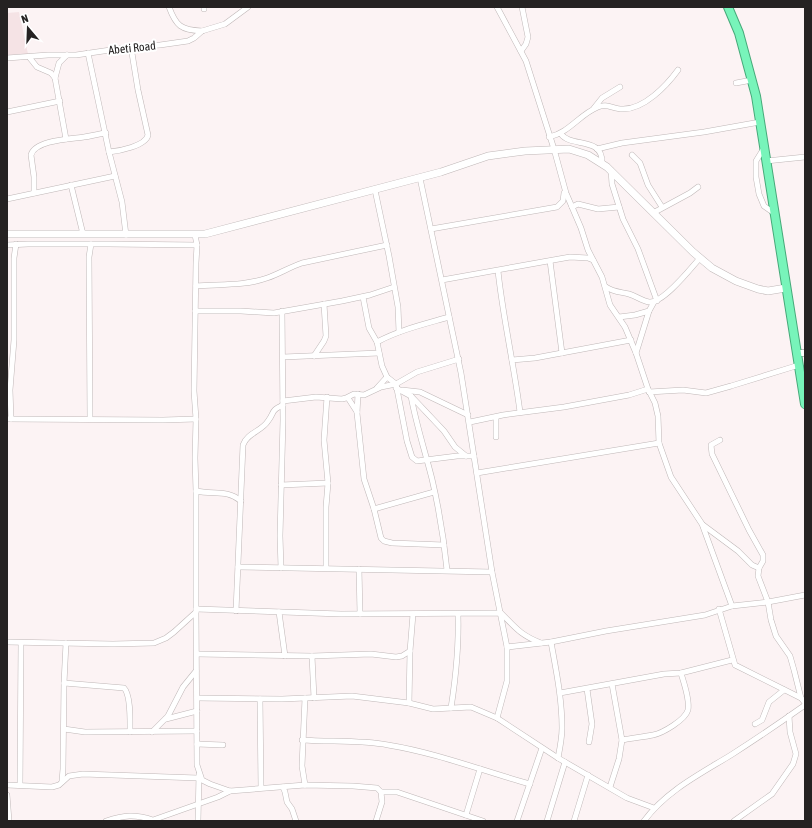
<svg xmlns="http://www.w3.org/2000/svg" width="812" height="828" viewBox="0 0 812 828" font-family="'Asap Condensed',sans-serif">
  <style>
    .built { fill: #f5e3e5 }
    .lines { fill: none; stroke-linecap: round; stroke-linejoin: round }
    .minor-casing { stroke: #bfb7b7; stroke-width: 6 }
    .tertiary-casing { stroke: #bfb7b7; stroke-width: 8 }
    .secondary-casing { stroke: #bfb7b7; stroke-width: 8 }
    .trunk-casing { stroke: #46a979; stroke-width: 10 }
    .minor { stroke: #fff; stroke-width: 5 }
    .tertiary { stroke: #fff; stroke-width: 6 }
    .secondary { stroke: #fff; stroke-width: 7 }
    .trunk { stroke: #78f4ba; stroke-width: 8 }
    .labels { text-anchor: middle; dominant-baseline: central; stroke-width: 4; stroke-linejoin: round; paint-order: stroke }
    .street-label { font-size: 12px; fill: #252222; stroke: #fff }
  </style>
  <rect width="100%" height="100%" fill="#fcf3f4"/>
  <path class="built" d="M19 12 28 54 7 55V13Z"/>
  <g class="lines">
    <defs>
      <g id="minor">
        <path d="M169 7C176 26 181 30 202 31"/>
        <path d="M497 7 526 61 554 149 566 193 581 228 588 250 602 277 610 305 625 327 636 353 648 389 655 403 658 416 659 443 671 477 702 524 732 606"/>
        <path d="M204 9V7"/>
        <path d="M521 51 526 44 528 37 522 7"/>
        <path d="M88 53 109 152 122 202 126 235"/>
        <path d="M29 57 37 67 51 73 55 78 66 139"/>
        <path d="M7 58 48 55H76L131 47 160 45 188 41 194 38 202 31 225 24 248 7"/>
        <path d="M55 78 59 63 67 55"/>
        <path d="M736 83 752 80"/>
        <path d="M594 108 602 98 620 87"/>
        <path d="M7 112 60 101"/>
        <path d="M561 134C571 148 603 136 602 163"/>
        <path d="M549 137C569 133 580 114 598 107 606 103 614 109 622 109 644 110 667 85 678 70"/>
        <path d="M764 148 756 161V177L759 194 764 206 774 213"/>
        <path d="M597 149 622 143 704 132 760 122"/>
        <path d="M109 152C119 151 146 146 148 135L138 90 131 47"/>
        <path d="M632 155 640 163 648 185 662 207"/>
        <path d="M766 161 805 157"/>
        <path d="M611 170 612 184 623 219 638 249 657 301"/>
        <path d="M420 178 461 373 492 572 507 647V681L497 718"/>
        <path d="M71 185 83 234"/>
        <path d="M375 190 389 256 398 307 399 332"/>
        <path d="M34 193V177L31 155C35 140 71 139 84 137 91 136 98 134 106 133"/>
        <path d="M7 199 115 176"/>
        <path d="M572 207 578 204 598 209 619 207"/>
        <path d="M653 213 690 193 698 187"/>
        <path d="M431 229 557 207 563 201 564 193"/>
        <path d="M195 235 197 245 196 263 194 391 196 419 195 458 196 491V612L197 765 202 780 210 784 230 791 305 785 353 786 377 788 381 792 382 802 376 821"/>
        <path d="M7 245 28 244H109L197 245"/>
        <path d="M550 261 562 353"/>
        <path d="M498 271C503 318 514 365 520 412"/>
        <path d="M442 280 570 257 588 258 593 260"/>
        <path d="M196 286C219 284 245 286 267 278 279 274 290 267 302 263L387 245"/>
        <path d="M606 287C613 292 621 292 629 294 636 296 642 301 649 302 663 304 691 268 700 258"/>
        <path d="M363 297 369 328 377 342 382 366 387 377 396 384 407 441 412 457 417 461 457 456H474"/>
        <path d="M195 311H241L274 313 342 301 370 295 394 287"/>
        <path d="M619 317 635 315 649 311 654 302"/>
        <path d="M377 342C399 330 425 324 449 317"/>
        <path d="M636 353 649 311"/>
        <path d="M314 356 324 341 326 336 324 304"/>
        <path d="M283 357 379 353"/>
        <path d="M512 360 535 358 631 340"/>
        <path d="M377 388 387 377"/>
        <path d="M396 388 411 396 444 431 455 447 466 456"/>
        <path d="M402 390 420 392 468 415"/>
        <path d="M649 392 683 390 706 393 731 386 799 365"/>
        <path d="M358 394 357 413 364 479 374 509 381 538 384 541 392 543 444 545"/>
        <path d="M411 396C416 424 425 451 432 479 439 509 444 540 447 570"/>
        <path d="M348 398 357 412"/>
        <path d="M283 401 316 397 342 399 346 398 354 394 364 395 381 387 396 384 417 372 459 359"/>
        <path d="M7 419 163 420 196 419"/>
        <path d="M11 419 10 390 14 340V258L16 244"/>
        <path d="M90 419 89 257 91 244"/>
        <path d="M470 422 503 415 564 407 629 395 648 389"/>
        <path d="M496 437V417"/>
        <path d="M720 440 711 445 712 454 749 530 763 555V561L759 568 758 576 768 602 771 620 776 636 790 656 794 670 801 698 805 703"/>
        <path d="M477 473 659 443"/>
        <path d="M281 485 328 483"/>
        <path d="M196 491C214 495 227 489 241 501"/>
        <path d="M374 509 434 492"/>
        <path d="M703 525 738 551 752 565 759 568"/>
        <path d="M238 567 492 572"/>
        <path d="M281 568 280 536 283 420 282 311"/>
        <path d="M326 568V507L328 483 324 440 327 397"/>
        <path d="M359 569 360 614"/>
        <path d="M196 609 341 614 501 613C515 627 520 635 541 643"/>
        <path d="M719 609 735 665 801 698"/>
        <path d="M236 611 243 445C247 433 262 431 268 421 275 412 270 411 283 405"/>
        <path d="M279 612 285 656"/>
        <path d="M7 642 113 644 154 643 166 638 174 632 196 612"/>
        <path d="M551 642C556 670 562 698 562 728 562 738 560 748 558 758"/>
        <path d="M507 647 551 642 606 631 705 615 732 606 768 602 805 595"/>
        <path d="M197 654 312 656 371 654 396 657 402 656 410 651"/>
        <path d="M312 656 314 698"/>
        <path d="M64 683 124 688C131 695 130 721 130 732"/>
        <path d="M587 689 592 724 589 742"/>
        <path d="M560 693 664 674 681 673 732 660"/>
        <path d="M197 698 282 699 352 696 409 703 433 709 471 707 497 718 558 758 627 798 654 808"/>
        <path d="M260 699 261 788"/>
        <path d="M409 703 410 651 413 614"/>
        <path d="M451 708C456 676 459 646 458 614"/>
        <path d="M166 719 197 711"/>
        <path d="M755 724 762 720 769 702 784 690"/>
        <path d="M64 729 85 732 197 731"/>
        <path d="M152 732 168 716 183 687 196 671"/>
        <path d="M302 740C331 742 361 740 388 745 437 753 483 771 530 784"/>
        <path d="M622 740C632 738 643 737 653 735 663 733 685 720 688 710 690 699 684 684 681 673"/>
        <path d="M197 744 223 745"/>
        <path d="M62 781 63 769 64 683 66 643"/>
        <path d="M7 785 52 787 59 785 69 776 83 774 198 778"/>
        <path d="M20 785 21 643"/>
        <path d="M305 785 302 766 305 698"/>
        <path d="M283 787 285 792 287 802 292 809 296 821"/>
        <path d="M610 787 619 759 622 740 612 684"/>
        <path d="M381 792H397L483 821"/>
        <path d="M7 795 9 821"/>
        <path d="M466 815 480 769"/>
        <path d="M106 821C124 815 135 814 153 820L218 797 230 791"/>
        <path d="M198 821 199 774"/>
        <path d="M517 821 542 748"/>
        <path d="M547 821 565 762"/>
        <path d="M574 821 588 775"/>
        <path d="M644 821C666 791 700 774 731 755 756 739 781 722 805 705"/>
        <path d="M734 821 772 794 793 764 796 754 790 732 789 716"/>
      </g>
      <path id="tertiary" d="M797 353H805"/>
      <path id="secondary" d="M7 234H205L441 172 488 156 525 151 569 149 588 155 607 167 693 252 712 268 736 281 758 289 768 291 786 288"/>
      <path id="trunk" d="M728 7 739 33 756 96 805 404"/>
    </defs>
    <use href="#minor" class="minor-casing"/>
    <use href="#tertiary" class="tertiary-casing"/>
    <use href="#secondary" class="secondary-casing"/>
    <use href="#trunk" class="trunk-casing"/>
    <use href="#minor" class="minor"/>
    <use href="#tertiary" class="tertiary"/>
    <use href="#secondary" class="secondary"/>
    <use href="#trunk" class="trunk"/>
  </g>
  <g class="labels">
    <g class="street-label">
      <text transform="translate(132 48) rotate(-6)">Abeti Road</text>
    </g>
  </g>
  <rect width="812" height="828" fill="none" stroke="#252222" stroke-width="16"/>
  <g transform="translate(28 28) rotate(341)" stroke="#ffffff" stroke-width="3" paint-order="stroke">
  <path d="M0-3L7 15L0 10L-7 15Z" fill="#252222"/>
  <text y="-6" font-size="11" font-weight="bold" text-anchor="middle" fill="#252222">N</text>
  </g>
</svg>
